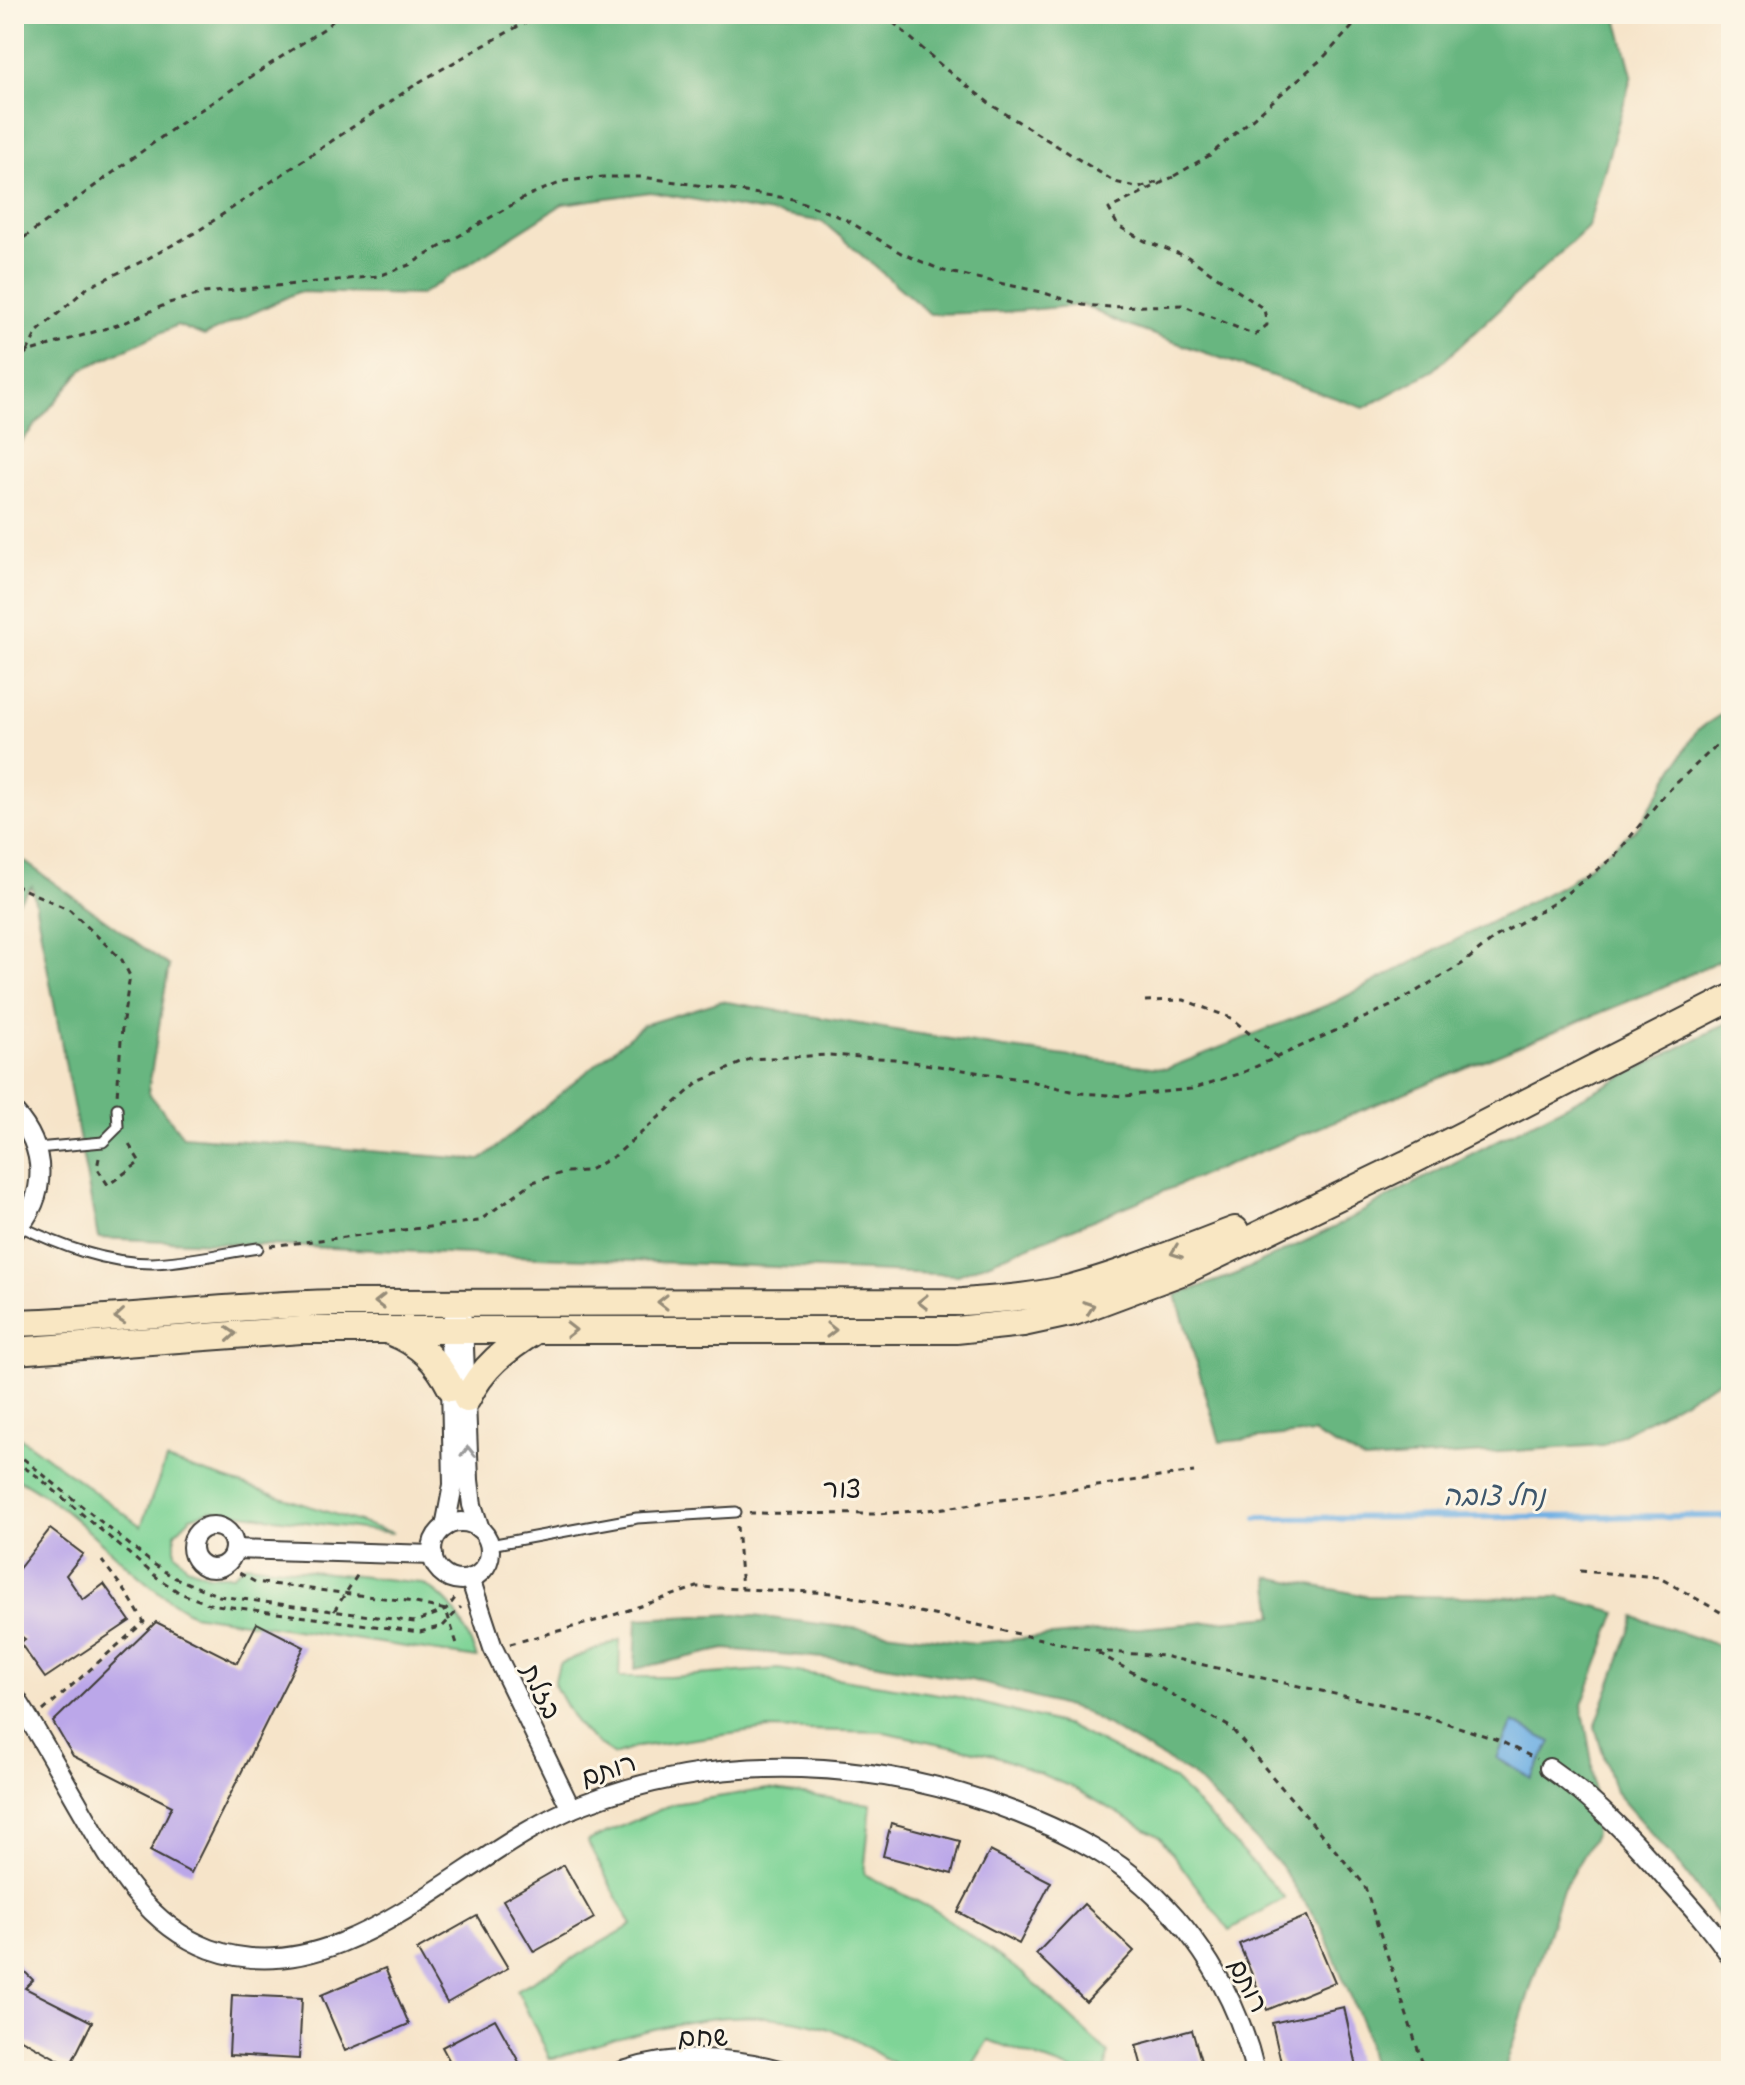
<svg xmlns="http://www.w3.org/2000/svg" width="1745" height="2085" viewBox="0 0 1745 2085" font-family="'Patrick Hand','Playpen Sans Hebrew',sans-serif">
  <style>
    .green { fill: #7fd497; stroke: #4e785a; stroke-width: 2 }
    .forest { fill: #67b680; stroke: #42694e; stroke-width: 2 }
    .water { fill: #70b0e4; stroke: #466680; stroke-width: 2 }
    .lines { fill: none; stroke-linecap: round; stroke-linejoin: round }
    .stream { stroke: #70b0e4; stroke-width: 6 }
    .building { fill: #bba7e9 }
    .service-casing { stroke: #3d3a36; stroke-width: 13 }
    .minor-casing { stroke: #3d3a36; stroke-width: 22 }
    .secondary-casing { stroke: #3d3a36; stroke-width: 30 }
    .path { stroke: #3d3a36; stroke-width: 3; stroke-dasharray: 6 6; stroke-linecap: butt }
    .service { stroke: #fff; stroke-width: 9 }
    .minor { stroke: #fff; stroke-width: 18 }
    .secondary { stroke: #f9e7c3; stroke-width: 26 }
    .oneway { stroke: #968c78 }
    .oneway2 { stroke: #999 }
    .labels { text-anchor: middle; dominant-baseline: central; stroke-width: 6; stroke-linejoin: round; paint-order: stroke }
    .street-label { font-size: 26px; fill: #1c1c1c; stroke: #fcf5e5 }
    .water-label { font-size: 28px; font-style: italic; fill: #3e576c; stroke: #fcf5e5 }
  </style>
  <rect width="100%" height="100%" fill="#fcf5e5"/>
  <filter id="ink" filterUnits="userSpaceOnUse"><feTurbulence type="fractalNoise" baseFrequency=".0125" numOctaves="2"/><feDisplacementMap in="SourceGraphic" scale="16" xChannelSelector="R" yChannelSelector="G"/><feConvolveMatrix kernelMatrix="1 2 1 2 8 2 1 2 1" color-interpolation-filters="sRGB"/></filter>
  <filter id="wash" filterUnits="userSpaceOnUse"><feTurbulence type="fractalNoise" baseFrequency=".006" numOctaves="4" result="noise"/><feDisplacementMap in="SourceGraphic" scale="32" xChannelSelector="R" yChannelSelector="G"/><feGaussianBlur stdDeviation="1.8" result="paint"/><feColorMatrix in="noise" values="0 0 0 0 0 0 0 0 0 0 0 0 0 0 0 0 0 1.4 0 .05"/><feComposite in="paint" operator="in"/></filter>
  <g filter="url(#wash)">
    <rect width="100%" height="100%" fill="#f6e4c9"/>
    <g class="green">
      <path d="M14 1433 141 1526 166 1460 393 1533 211 1510 191 1517 175 1533V1552L187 1567 208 1575H232L246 1564 421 1583C455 1601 463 1623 477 1658L192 1614C126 1577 81 1511 14 1477Z"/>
      <path d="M620 1640 619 1677H670L778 1669 958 1697 1068 1726 1175 1780 1285 1898 1229 1930 1160 1837 1070 1786 994 1755 884 1732 767 1729 637 1747 614 1755C579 1732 573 1721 554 1684L559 1664Z"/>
      <path d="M768 1789 871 1804 864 1874 938 1912 1025 1975 1108 2053 1106 2069 1074 2071 988 2040 969 2071C952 2071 931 2075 914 2071 888 2065 863 2041 838 2032 740 1996 645 2030 550 2059L517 1990 632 1925 587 1841 673 1804Z"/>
    </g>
    <g class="forest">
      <path d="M14 14H1616L1632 75 1588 227 1434 370 1364 408 1117 322 1083 305 1004 312 930 314 823 222 650 192 563 204 420 295 298 292 204 336 177 325 83 369 14 450Z"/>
      <path d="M1731 708V955L1656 990 958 1275 98 1238 32 886 14 906V854L169 966 148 1092 183 1136 481 1160 643 1025 721 1001 1004 1048 1166 1069 1335 1002 1567 883 1639 826 1697 730Z"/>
      <path d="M1731 1021V1374L1603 1445 1365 1461 1313 1433 1220 1442 1176 1295 1234 1275 1333 1228 1405 1188Z"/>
      <path d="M1269 1577 1368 1596 1560 1597 1617 1612 1582 1705 1592 1762 1595 1835 1561 1893 1504 2071H1373L1364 2028 1322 1928 1280 1865 1192 1775 1082 1711 971 1680 867 1662 725 1649 635 1669 637 1619 737 1614 975 1643 1274 1616Z"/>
      <path d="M1635 1617 1723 1647 1731 1654V1933L1682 1868 1615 1792 1595 1727Z"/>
    </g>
    <path class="water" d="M1513 1722 1551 1742 1531 1778 1497 1758Z"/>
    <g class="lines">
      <path class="stream" d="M1257 1518 1731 1516"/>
    </g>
    <g id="blocks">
      <g class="building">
        <path d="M50 1529 83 1554 66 1575 83 1600 104 1584 130 1621 45 1678 20 1643 25 1639 14 1631V1575Z"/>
        <path d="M156 1622 237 1663 257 1623 304 1647 191 1873 150 1851 172 1806 73 1756 53 1722Z"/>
        <path d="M891 1823 960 1841 952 1874 883 1856Z"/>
        <path d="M990 1851 1051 1882 1019 1944 958 1912Z"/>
        <path d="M564 1865 594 1918 534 1952 503 1900Z"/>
        <path d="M1084 1904 1134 1951 1086 2002 1036 1954Z"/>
        <path d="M477 1916 508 1968 447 2003 417 1950Z"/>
        <path d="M1307 1916 1335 1982 1267 2010 1239 1944Z"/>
        <path d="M14 1961 33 1980 25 1988 92 2022 70 2066 14 2035Z"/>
        <path d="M385 1968 409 2024 345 2051 321 1995Z"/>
        <path d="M232 1995 302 1998 299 2059 229 2055Z"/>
        <path d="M1344 2007 1358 2071H1283L1272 2023Z"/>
        <path d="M495 2019 524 2071H455L442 2047Z"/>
        <path d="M1192 2030 1204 2071H1143L1136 2045Z"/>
      </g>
    </g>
  </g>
  <g filter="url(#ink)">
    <use href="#blocks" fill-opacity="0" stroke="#3d3a36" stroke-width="2"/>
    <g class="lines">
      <defs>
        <g id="service">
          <path d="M37 1148 103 1142 118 1127 117 1108"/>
          <path d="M20 1226C61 1246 105 1263 152 1263 187 1262 223 1253 258 1248"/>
          <path d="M490 1545 637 1518 736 1512"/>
        </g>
        <g id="minor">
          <path d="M14 1112C47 1148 49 1196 14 1232"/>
          <path d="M463 1321 469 1480 472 1505 480 1529"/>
          <circle cx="461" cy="1551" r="29"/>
          <circle cx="213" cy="1547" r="21"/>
          <path d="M445 1527 453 1485 450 1330 453 1320"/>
          <path d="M235 1549 433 1555"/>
          <path d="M470 1578 493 1648 571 1809"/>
          <path d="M14 1695C38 1732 59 1771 81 1809 113 1865 146 1925 210 1949 344 1998 466 1848 583 1804 721 1750 881 1759 1018 1813 1058 1829 1099 1848 1133 1876 1194 1926 1237 1995 1255 2071"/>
          <path d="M1549 1768C1597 1801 1635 1842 1673 1886 1694 1909 1714 1931 1731 1957"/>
          <path d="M623 2071C675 2054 731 2056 783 2071"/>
        </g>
        <g id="secondary">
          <path d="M14 1323C122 1320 229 1305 337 1303L963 1302C998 1299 1033 1297 1067 1289 1124 1274 1179 1251 1235 1230"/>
          <path d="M391 1332C420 1343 437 1361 451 1388"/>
          <path d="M14 1351 301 1330H956L1023 1323 1074 1312 1184 1271 1406 1164 1731 998"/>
          <path d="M467 1399C482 1367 506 1349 536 1330"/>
        </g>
      </defs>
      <use href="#service" class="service-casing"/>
      <use href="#minor" class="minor-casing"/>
      <use href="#secondary" class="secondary-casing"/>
      <g class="path">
        <path d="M884 14 944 68 993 106 1115 182 1139 188 1163 180"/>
        <path d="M14 121 18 123 24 144 14 156"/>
        <path d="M1174 176 1210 155 1323 58 1353 26 1357 14"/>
        <path d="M14 245 178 125 325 28 340 14"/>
        <path d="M27 352 37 332 87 288 145 260 198 231 421 81 524 23 550 14"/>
        <path d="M14 364 27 352 124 323 169 303 204 293 379 276 409 265 529 195 565 181 603 177H642L793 199 845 219 901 253 944 271 1041 292 1083 305 1110 307 1182 305 1255 335 1267 325 1264 309 1188 257 1145 241 1118 226 1109 209 1173 177"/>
        <path d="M14 885 70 910 122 960 130 976 122 1027 117 1096"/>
        <path d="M1145 1001 1184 1000 1231 1018 1277 1057"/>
        <path d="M99 1158 97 1168 108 1185 140 1162 126 1140"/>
        <path d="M270 1246 479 1221 533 1182 565 1172 587 1171 616 1155 699 1082 750 1059 828 1055 894 1059 1026 1080 1080 1093 1125 1096 1191 1089 1244 1072 1395 1004 1462 964 1497 936 1554 903 1615 856 1664 795 1720 742 1731 736"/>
        <path d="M14 1451 152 1563 173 1577 219 1596 415 1622 446 1610 456 1597"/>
        <path d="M14 1461 37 1476 159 1579 180 1593 209 1604 420 1632 443 1626 461 1607"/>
        <path d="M749 1513 879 1514 938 1509 1194 1472"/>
        <path d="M737 1526 742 1589"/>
        <path d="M229 1567 255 1582 407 1601 446 1610 458 1647"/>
        <path d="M1580 1571 1658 1577 1731 1618"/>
        <path d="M334 1611 360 1571"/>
        <path d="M510 1644 599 1620 697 1587 834 1593 1095 1651 1163 1656 1407 1710 1498 1740 1536 1759"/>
        <path d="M1098 1653 1230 1727 1364 1884 1425 2071"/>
        <path d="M43 1711 144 1622 128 1595 102 1561"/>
      </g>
      <use href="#service" class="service"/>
      <use href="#minor" class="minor"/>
      <use href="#secondary" class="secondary"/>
    </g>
    <defs><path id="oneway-chevron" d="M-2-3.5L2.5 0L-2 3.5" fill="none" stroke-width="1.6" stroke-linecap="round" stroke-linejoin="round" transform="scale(2)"/></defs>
    <g class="oneway">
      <use href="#oneway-chevron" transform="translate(1176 1252) rotate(159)"/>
      <use href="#oneway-chevron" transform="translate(380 1302) rotate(180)"/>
      <use href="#oneway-chevron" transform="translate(663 1302) rotate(180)"/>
      <use href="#oneway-chevron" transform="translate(923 1302) rotate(180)"/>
      <use href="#oneway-chevron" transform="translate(1089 1307) rotate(-19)"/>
      <use href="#oneway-chevron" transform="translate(120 1317) rotate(175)"/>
      <use href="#oneway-chevron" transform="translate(571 1330)"/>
      <use href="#oneway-chevron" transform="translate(831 1330)"/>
      <use href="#oneway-chevron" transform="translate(231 1334) rotate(-4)"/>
    </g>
    <use class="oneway2" href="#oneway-chevron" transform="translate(468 1452) rotate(-91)"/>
  </g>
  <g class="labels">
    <g class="street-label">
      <text transform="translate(842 1488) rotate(1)">צור</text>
      <text transform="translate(542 1691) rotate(64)">בזלת</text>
      <text transform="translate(608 1769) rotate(-18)">רותם</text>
      <text transform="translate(1249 1985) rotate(63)">רותם</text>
      <text x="703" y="2036">שחם</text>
    </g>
    <g class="water-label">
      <text x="1494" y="1495">נחל צובה</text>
    </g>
  </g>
  <rect width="1745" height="2085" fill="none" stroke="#fcf5e5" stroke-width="48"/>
</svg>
